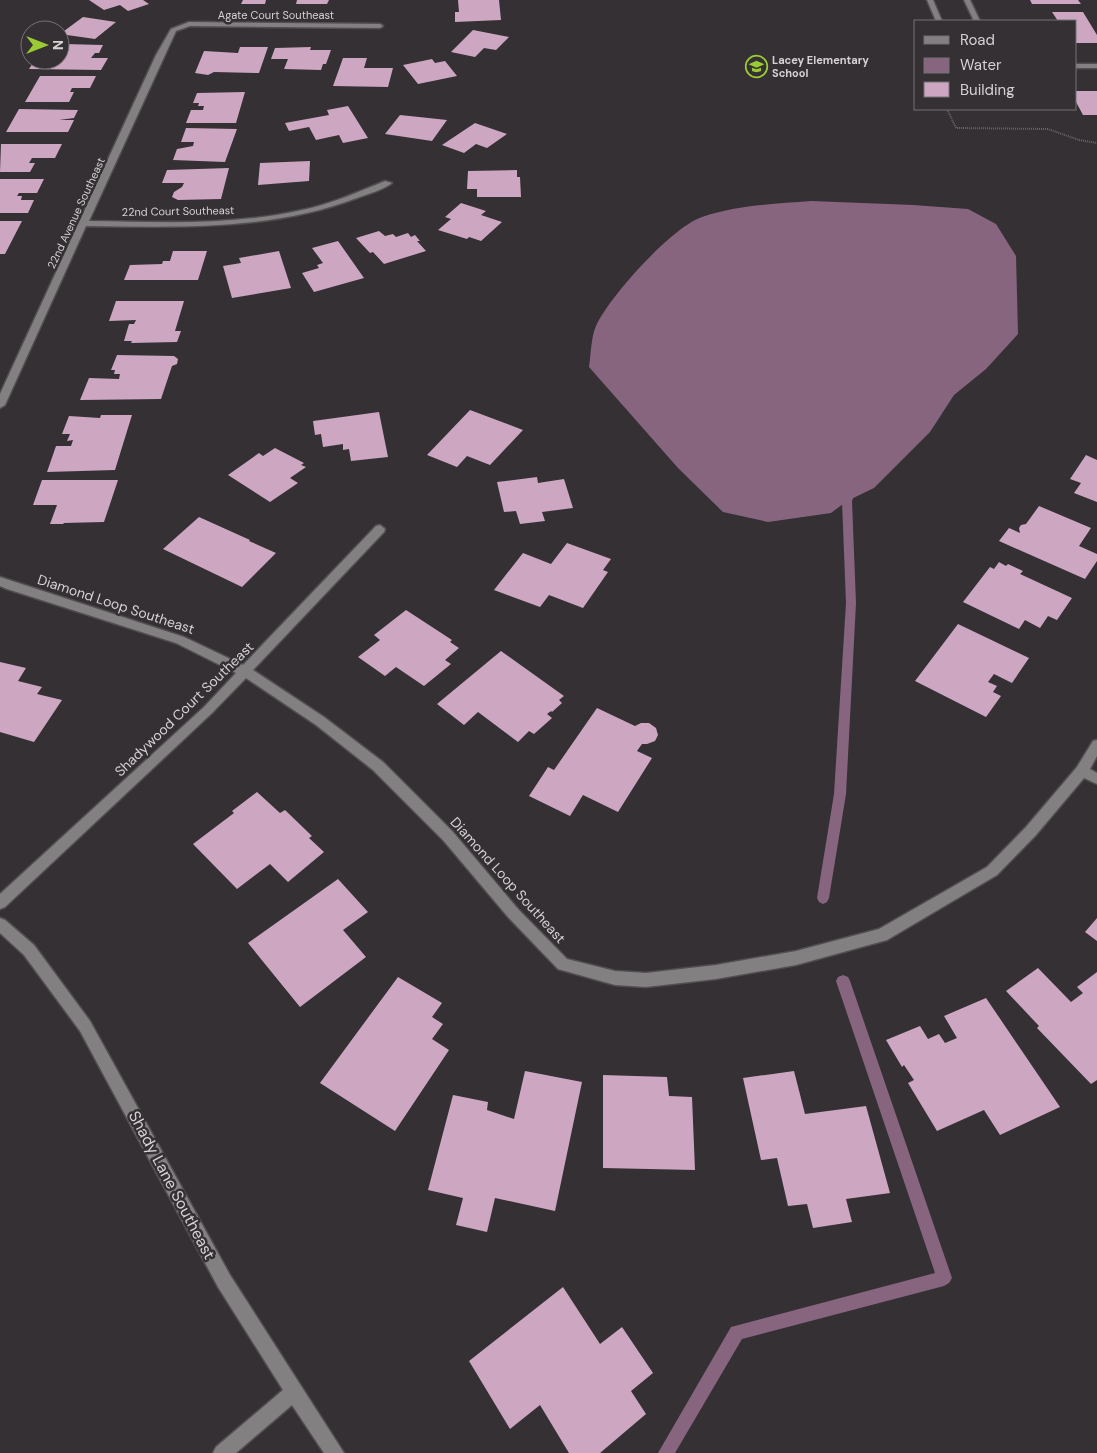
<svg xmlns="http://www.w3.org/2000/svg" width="1097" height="1453" viewBox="0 0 1097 1453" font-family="'DM Sans',sans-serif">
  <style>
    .water { fill: #88657f }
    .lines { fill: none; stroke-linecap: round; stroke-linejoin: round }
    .stream { fill: #88657f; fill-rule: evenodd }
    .building { fill: #cda7c2 }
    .minor-casing { stroke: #524d51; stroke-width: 3 }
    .path { stroke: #696568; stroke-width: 2; stroke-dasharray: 1 1; stroke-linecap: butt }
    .minor { fill: #828081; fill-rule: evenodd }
    .labels { text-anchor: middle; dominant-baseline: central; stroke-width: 5; stroke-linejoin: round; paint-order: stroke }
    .far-street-label { font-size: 11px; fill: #d5d2d4; stroke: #353034 }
    .far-poi-label { font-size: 11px; font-weight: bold; fill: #d5d2d4; stroke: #353034; text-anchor: start }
    .street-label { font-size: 14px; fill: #d5d2d4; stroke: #353034 }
    .near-street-label { font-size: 16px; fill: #d5d2d4; stroke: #353034 }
  </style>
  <rect width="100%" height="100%" fill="#353034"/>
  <path class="water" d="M811 201 913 205 968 209 996 224 1016 256 1018 334 986 369 954 395 930 432 874 488 847 501 831 513 768 522 723 512 678 468 589 367C591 354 591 337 596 326 609 297 672 227 702 217 737 205 774 204 811 201Z"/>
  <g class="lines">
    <g class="stream">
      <path d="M852 485 857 488 852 501 856 603 846 794 829 898 827 902 823 904 819 902 817 898 834 794 846 603 842 501 847 488Z"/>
      <path d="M843 975 848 977 850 981 952 1278 949 1283 944 1286 742 1339 675 1453H658L731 1327 935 1273 836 981 838 977Z"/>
    </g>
  </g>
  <g class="building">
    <path d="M89 0H143L149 4 128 11 120 5 104 10Z"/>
    <path d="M243 0H266L265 4H241Z"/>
    <path d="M297 0H329L327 4H296Z"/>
    <path d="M458 0H499L501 20 455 22V12H459Z"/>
    <path d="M1030 0H1078L1081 4H1032Z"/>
    <path d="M1052 12H1083L1097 35V43H1076V21H1058Z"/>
    <path d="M83 17 116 22 95 39 60 34Z"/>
    <path d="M473 30 509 37 496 50 484 48 475 57 451 52Z"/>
    <path d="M64 44 103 45 99 53H95L91 58H108L101 70 29 69 35 60H60V50Z"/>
    <path d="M240 47H268L259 73 214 72 208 75 195 73 204 51 238 53Z"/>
    <path d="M311 47 310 50H331L326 64H323L321 70 284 69 288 59H271L275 48Z"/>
    <path d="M343 58H367L364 68H393L388 87 333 86Z"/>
    <path d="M432 59 435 63 445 61 457 76 418 84 403 65Z"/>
    <path d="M40 76H96L90 88H72L70 92H74L69 102H25Z"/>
    <path d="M1076 91H1097V115H1083L1076 102Z"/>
    <path d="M245 92 236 123H186L191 110H203L204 106H198L199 103H193L197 93Z"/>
    <path d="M348 106 368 138 343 143 339 135 316 140 309 127 289 131 285 123 329 115 327 110Z"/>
    <path d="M19 109 78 110 74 118 59 120H74L68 132H6Z"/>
    <path d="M400 115 419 117 447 120 432 141 385 134Z"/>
    <path d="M475 123 507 134 487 148 476 144 464 153 442 145Z"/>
    <path d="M186 128 237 129 225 162 173 160 177 149 193 146 194 142H181Z"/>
    <path d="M1 144H62L55 158H32L29 163H35L30 172H0Z"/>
    <path d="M310 161 309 181 258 185 260 163Z"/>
    <path d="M229 168 221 199 178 200 172 197 174 192 182 187 184 183H162L167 170Z"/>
    <path d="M517 170V177H520L521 197H477V189H467L468 171Z"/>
    <path d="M0 179H44L37 193H19L17 196H22L21 200H34L28 213H0Z"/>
    <path d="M461 203 486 211 481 215 502 222 481 241 469 237 467 239 438 230 451 219 445 217Z"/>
    <path d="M0 221H22L5 254H0Z"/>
    <path d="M379 231 385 236 393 234 396 237 408 233 411 237 415 235 420 241H417L426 251 384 264 373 252 370 253 356 238Z"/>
    <path d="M338 241 364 278 314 292 302 273 319 268 317 265 323 263 312 248Z"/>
    <path d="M173 251H207L198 280H124L130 265 162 264 163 261H170Z"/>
    <path d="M279 251 291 288 232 298 223 266 241 263 239 258Z"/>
    <path d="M116 301H184L175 331H181L177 342 131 343 132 341H124L129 324H134L136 320 109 321Z"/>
    <path d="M117 355 174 356 178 359 177 364 172 366 161 399 80 400 89 378 119 379 120 374H114L115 370H111Z"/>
    <path d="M470 410 523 430 490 465 467 456 457 467 427 455Z"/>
    <path d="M379 412 388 457 351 461 349 449 343 450V444L323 447 321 434 315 435 313 421Z"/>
    <path d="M101 415H132L115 470 47 472 56 446H71L73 440 67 441 70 434H62L69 416 100 418Z"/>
    <path d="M275 448 304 463 301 465 306 467 290 478 298 483 270 502 228 475 259 453 263 456Z"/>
    <path d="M1086 455 1097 460V502L1074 493 1081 483 1070 479Z"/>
    <path d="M537 477 538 483 564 479 573 508 542 512 545 521 520 524 516 511 504 512 497 482Z"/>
    <path d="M42 480H118L104 522 64 523 63 524H50L57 505H33Z"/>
    <path d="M1039 506 1091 528 1079 546 1097 554V561L1085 579 999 541 1009 528 1020 533 1019 528 1021 525 1026 524Z"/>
    <path d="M199 517 250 540 249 541 276 553 242 587 163 549Z"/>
    <path d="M567 543 611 559 603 570 608 572 583 608 549 595 540 607 494 590 523 553 551 564Z"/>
    <path d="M999 562 1006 566 1008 564 1023 571 1020 574 1072 598 1057 620 1048 616 1040 628 1025 620 1019 629 963 602 990 567 994 569Z"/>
    <path d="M406 610 452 640 450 642 459 648 445 660 451 664 424 686 396 667 385 676 358 657 380 640 374 635Z"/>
    <path d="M958 624 1029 658 1012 683 994 674 988 682 997 686 993 692 1001 696 986 717 915 681Z"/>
    <path d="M501 651 564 696 559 700 562 703 552 712 551 711 547 714 552 718 534 734 529 731 518 742 478 712 464 725 437 704Z"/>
    <path d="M0 662 26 668 18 681 42 687 37 694 62 700 34 742 0 732Z"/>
    <path d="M597 708 635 726 641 723H649L656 728 658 735 655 741 647 744H642L637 751 652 758 618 812 583 795 570 816 529 796 548 767 554 770Z"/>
    <path d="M257 792 280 813 285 810 312 836 309 838 324 852 288 882 270 864 237 889 193 844 234 813 232 811Z"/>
    <path d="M338 879 368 912 343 930 366 957 300 1007 248 943Z"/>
    <path d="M1097 918V941L1085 932Z"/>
    <path d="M1038 968 1071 1002 1083 993 1077 987 1097 972V1080L1091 1084 1037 1028 1039 1026 1006 991Z"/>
    <path d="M398 977 442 1003 432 1017 443 1024 432 1039 449 1050 395 1131 320 1083Z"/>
    <path d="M986 998 1060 1107 1000 1135 984 1110 937 1131 908 1083 914 1080 904 1065 902 1067 886 1040 920 1026 928 1039 939 1034 945 1043 957 1038 944 1016Z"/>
    <path d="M525 1071 582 1082 555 1211 495 1198 487 1232 456 1225 463 1198 428 1190 453 1095 488 1102 487 1110 514 1119Z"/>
    <path d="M794 1071 805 1114 866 1106 890 1193 846 1199 852 1222 813 1228 807 1204 788 1206 777 1158 761 1160 743 1078Z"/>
    <path d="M603 1075 667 1077 669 1096 692 1097 695 1170 603 1168Z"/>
    <path d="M563 1287 600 1344 622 1327 653 1373 631 1391 646 1414 600 1453H569L540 1405 510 1429 469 1361Z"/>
  </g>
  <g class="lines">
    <defs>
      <g id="minor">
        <path d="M927 0H933L942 21H936Z"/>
        <path d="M964 0H970L980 21H974Z"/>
        <path d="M189 22 380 24 383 26 380 28 190 26 176 31 89 221C160 222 232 226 302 210 331 204 358 192 385 181L392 183C383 190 368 194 357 198 270 231 178 227 86 226L5 405 0 408V394L156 55 171 29Z"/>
        <rect x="1076" y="64" width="21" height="4"/>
        <path d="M380 525 385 529 384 532 253 670 324 717 383 762 453 832 518 909 567 959 615 971 646 973 716 965 796 951 879 929 987 867 1026 827 1077 767 1093 741 1097 740V756L1090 769 1097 773V784L1084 778 1036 835 997 875 887 940 796 965 716 979 646 987 615 985 558 969 508 917 443 840 373 770 316 725 246 678 212 713 5 907 0 909V894L204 707 236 673 176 643 7 589 0 586V577L184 637 243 665 376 526Z"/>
        <path d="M0 918 5 920 34 945 90 1021 230 1275 344 1453H324L292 1405 236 1453H213L216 1447 283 1390 218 1287 80 1031 24 955 0 933Z"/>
      </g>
    </defs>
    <use href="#minor" class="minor-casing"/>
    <path class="path" d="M947 109 956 128 1048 129 1079 140 1097 143"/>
    <use href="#minor" class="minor"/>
  </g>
  <defs>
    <symbol id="school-ring" viewBox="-11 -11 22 22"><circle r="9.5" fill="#353034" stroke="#9acb34" stroke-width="1.5"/><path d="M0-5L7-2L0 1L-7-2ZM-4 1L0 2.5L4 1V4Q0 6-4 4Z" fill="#9acb34"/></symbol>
  </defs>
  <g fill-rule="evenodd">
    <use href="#school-ring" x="744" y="54" width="25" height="25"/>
  </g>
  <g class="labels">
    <g class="far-street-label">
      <text x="276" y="15">Agate Court Southeast</text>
      <text transform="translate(178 211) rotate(-1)">22nd Court Southeast</text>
      <text transform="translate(76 213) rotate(-65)">22nd Avenue Southeast</text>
    </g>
    <g class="far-poi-label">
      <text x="772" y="60">Lacey Elementary<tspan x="772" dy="13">School</tspan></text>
    </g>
    <g class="street-label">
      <text transform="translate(116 604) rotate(18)">Diamond Loop Southeast</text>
      <text transform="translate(184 709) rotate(-44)">Shadywood Court Southeast</text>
      <text transform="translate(508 880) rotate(48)">Diamond Loop Southeast</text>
    </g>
    <g class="near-street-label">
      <text transform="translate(172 1185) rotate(62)">Shady Lane Southeast</text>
    </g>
  </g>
  <rect x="914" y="20" width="162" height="90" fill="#353034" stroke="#757174"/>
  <rect x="924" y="36" width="25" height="8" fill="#828081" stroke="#757174"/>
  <text x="960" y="45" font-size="15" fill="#d5d2d4">Road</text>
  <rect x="924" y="58" width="25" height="15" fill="#88657f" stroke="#757174"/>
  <text x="960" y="70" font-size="15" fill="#d5d2d4">Water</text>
  <rect x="924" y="82" width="25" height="15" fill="#cda7c2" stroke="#757174"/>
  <text x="960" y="95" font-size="15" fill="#d5d2d4">Building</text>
  <g transform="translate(45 45) rotate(90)"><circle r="24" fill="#353034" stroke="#757174"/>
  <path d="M0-4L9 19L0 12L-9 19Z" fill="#9acb34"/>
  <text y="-8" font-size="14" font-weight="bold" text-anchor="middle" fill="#d5d2d4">N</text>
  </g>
</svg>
